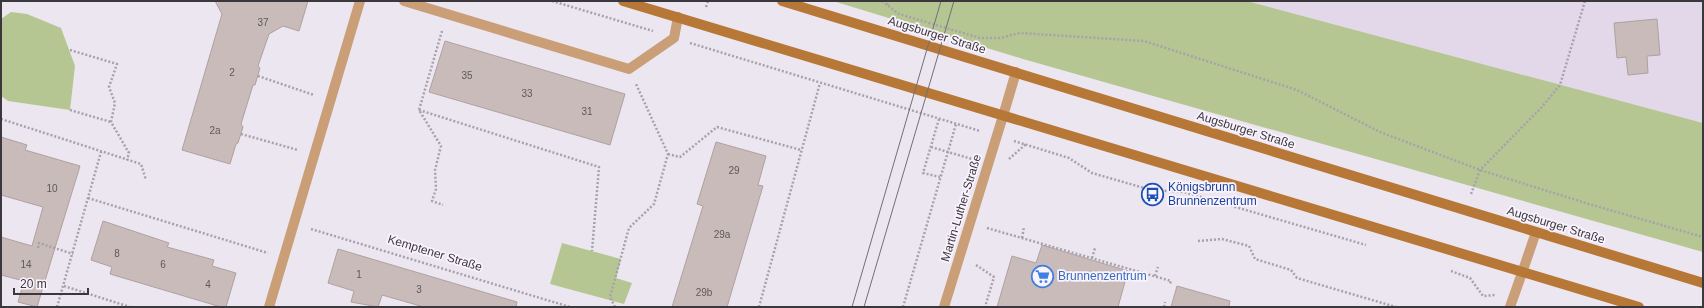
<svg xmlns="http://www.w3.org/2000/svg" width="1704" height="308" viewBox="0 0 1704 308" font-family="Helvetica,sans-serif">
  <style>
    .built { fill: #e2d8e9 }
    .green { fill: #b6c692 }
    .building { fill: #c9bbb9; stroke: #afa19f }
    .lines { fill: none; stroke-linecap: round; stroke-linejoin: round }
    .path { stroke: #a6a2aa; stroke-width: 2.5; stroke-dasharray: 2 2; stroke-linecap: butt }
    .lane { stroke: #ca9e76; stroke-width: 10 }
    .street { stroke: #ca9e76; stroke-width: 10 }
    .secondary { stroke: #b77736; stroke-width: 10 }
    .tram { stroke: #726f75; stroke-width: 1 }
    .labels { text-anchor: middle; dominant-baseline: central; stroke-width: 3.5; stroke-linejoin: round; paint-order: stroke }
    .number-label { font-size: 10px; fill: #5e595b }
    .street-label { font-size: 12px; fill: #3a383c; stroke: #faf3fe }
    .transit-label { font-size: 12px; fill: #164399; stroke: #faf3fe; text-anchor: start }
    .shop-label { font-size: 12px; fill: #366cbe; stroke: #faf3fe; text-anchor: start }
  </style>
  <rect width="100%" height="100%" fill="#ece6f1"/>
  <path class="built" d="M1247 1H1703V123Z"/>
  <g class="green">
    <path d="M833 1H1247L1703 123V252L1023 59Z"/>
    <path d="M11 12 27 14 61 28 75 66 70 110 8 101 1 96V19Z"/>
    <path d="M562 243 621 259 616 278 632 283 624 304 550 284Z"/>
  </g>
  <g class="building">
    <path d="M215 1H308L299 31 283 26 269 34 258 66 260 68 255 85H253L241 124 243 127 238 143 236 144 230 164 182 150 222 14Z"/>
    <path d="M1657 19 1660 55 1647 56 1648 73 1628 75 1626 57 1617 58 1614 23Z"/>
    <path d="M445 41 625 94 610 145 429 92Z"/>
    <path d="M1 137 27 145 25 150 80 166 37 307 18 302 24 281 1 275V237L32 246 43 207 1 195Z"/>
    <path d="M716 142 766 156 758 185 763 186 727 307H672L703 206 697 204Z"/>
    <path d="M103 221 169 243 167 247 214 260 212 266 236 273 226 307H221L110 274 112 267 91 260Z"/>
    <path d="M1042 245 1128 271 1118 307H997L1012 256 1036 263Z"/>
    <path d="M338 249 517 302 516 307H424L382 295 378 307 351 302 354 291 328 283Z"/>
    <path d="M1177 286 1230 301 1229 307H1171Z"/>
  </g>
  <g class="lines">
    <g class="path">
      <path d="M552 1 653 31"/>
      <path d="M882 1 899 14 980 38H1000L1020 33 1144 41 1297 90 1380 132 1480 170 1589 204 1703 237"/>
      <path d="M887 5 889 1"/>
      <path d="M706 7 708 1"/>
      <path d="M442 31 419 110 441 146 435 170 436 189 432 201 443 205"/>
      <path d="M690 43 980 131"/>
      <path d="M70 50 117 64 109 87 115 103 111 122 129 153 127 160"/>
      <path d="M258 76 314 95"/>
      <path d="M70 110 111 122"/>
      <path d="M419 110 599 167 592 251"/>
      <path d="M1 119 141 164 146 180"/>
      <path d="M939 119 923 173 940 177"/>
      <path d="M241 134 298 150"/>
      <path d="M1014 141 1069 158 1092 173 1151 190 1184 192 1366 245"/>
      <path d="M931 147 972 159"/>
      <path d="M668 154 680 157 717 127 801 150"/>
      <path d="M1009 159 1026 144"/>
      <path d="M1471 194 1480 170 1541 108 1560 85 1585 1"/>
      <path d="M88 198 268 253"/>
      <path d="M987 228 1171 281 1170 284"/>
      <path d="M311 229 570 307"/>
      <path d="M1022 238 1024 227"/>
      <path d="M1198 241 1222 239 1249 246 1255 259 1291 270 1297 278 1396 307"/>
      <path d="M38 248 39 243 73 254"/>
      <path d="M1092 258 1095 248"/>
      <path d="M976 265 994 277 985 307"/>
      <path d="M1451 271 1470 278 1483 296 1496 295"/>
      <path d="M1155 276 1158 267"/>
      <path d="M64 286 130 307"/>
      <path d="M57 307 101 152"/>
      <path d="M615 307 610 297 629 228 654 204 668 154 636 84"/>
      <path d="M759 307 820 83"/>
      <path d="M903 307 956 124"/>
      <path d="M1164 307 1165 302"/>
    </g>
    <g class="lane">
      <path d="M404 1 629 69 674 38 678 17"/>
      <path d="M1003 116 1016 72"/>
      <path d="M1522 273 1536 232"/>
    </g>
    <g class="street">
      <path d="M269 307 360 1"/>
      <path d="M944 307 1003 116"/>
      <path d="M1510 307 1522 273"/>
    </g>
    <g class="secondary">
      <path d="M623 1 1639 307"/>
      <path d="M782 1 1703 283"/>
    </g>
    <g class="tram">
      <path d="M852 307 941 1"/>
      <path d="M864 307 954 1"/>
    </g>
  </g>
  <defs>
    <symbol id="bus-ring" viewBox="-11 -11 22 22"><circle r="9.5" fill="#faf3fe" stroke="#1a4fb4" stroke-width="1.5"/><path d="M-5-6H5V4H4V6H2V4H-2V6H-4V4H-5ZM-3.5-4V0h7V-4ZM-3.5 1.2v1.5H-2V1.2ZM2 1.2v1.5H3.5V1.2Z" fill="#1a4fb4"/></symbol>
    <symbol id="supermarket-ring" viewBox="-11 -11 22 22"><circle r="9.5" fill="#faf3fe" stroke="#3f7fe0" stroke-width="1.5"/><path d="M-6-5.5h2.5l.6 2H6L4.5 2H-2.5L-4.4-4H-6ZM-1.5 3.2a1.3 1.3 0 1 0 .1 0ZM3 3.2a1.3 1.3 0 1 0 .1 0Z" fill="#3f7fe0"/></symbol>
  </defs>
  <g fill-rule="evenodd">
    <use href="#bus-ring" x="1140" y="182" width="25" height="25"/>
    <use href="#supermarket-ring" x="1030" y="264" width="25" height="25"/>
  </g>
  <g class="labels">
    <g class="number-label">
      <text x="263" y="22">37</text>
      <text x="232" y="72">2</text>
      <text x="467" y="75">35</text>
      <text x="527" y="93">33</text>
      <text x="587" y="111">31</text>
      <text x="215" y="130">2a</text>
      <text x="734" y="170">29</text>
      <text x="52" y="188">10</text>
      <text x="722" y="234">29a</text>
      <text x="117" y="253">8</text>
      <text x="26" y="264">14</text>
      <text x="163" y="264">6</text>
      <text x="359" y="274">1</text>
      <text x="208" y="284">4</text>
      <text x="419" y="289">3</text>
      <text x="704" y="292">29b</text>
    </g>
    <g class="street-label">
      <text transform="translate(937 35) rotate(17)">Augsburger Straße</text>
      <text transform="translate(1246 130) rotate(17)">Augsburger Straße</text>
      <text transform="translate(961 208) rotate(-73)">Martin-Luther-Straße</text>
      <text transform="translate(1556 225) rotate(17)">Augsburger Straße</text>
      <text transform="translate(435 253) rotate(17)">Kemptener Straße</text>
    </g>
    <g class="transit-label">
      <text x="1168" y="187">Königsbrunn<tspan x="1168" dy="14">Brunnenzentrum</tspan></text>
    </g>
    <g class="shop-label">
      <text x="1058" y="276">Brunnenzentrum</text>
    </g>
  </g>
  <rect width="1704" height="308" fill="none" stroke="#3a383c" stroke-width="4"/>
  <path d="M14 288v6h74v-6" fill="none" stroke="#3a383c" stroke-width="2"/>
  <text x="20" y="288" font-size="12" fill="#3a383c" stroke="#faf3fe" stroke-width="3" paint-order="stroke">20 m</text>
</svg>
